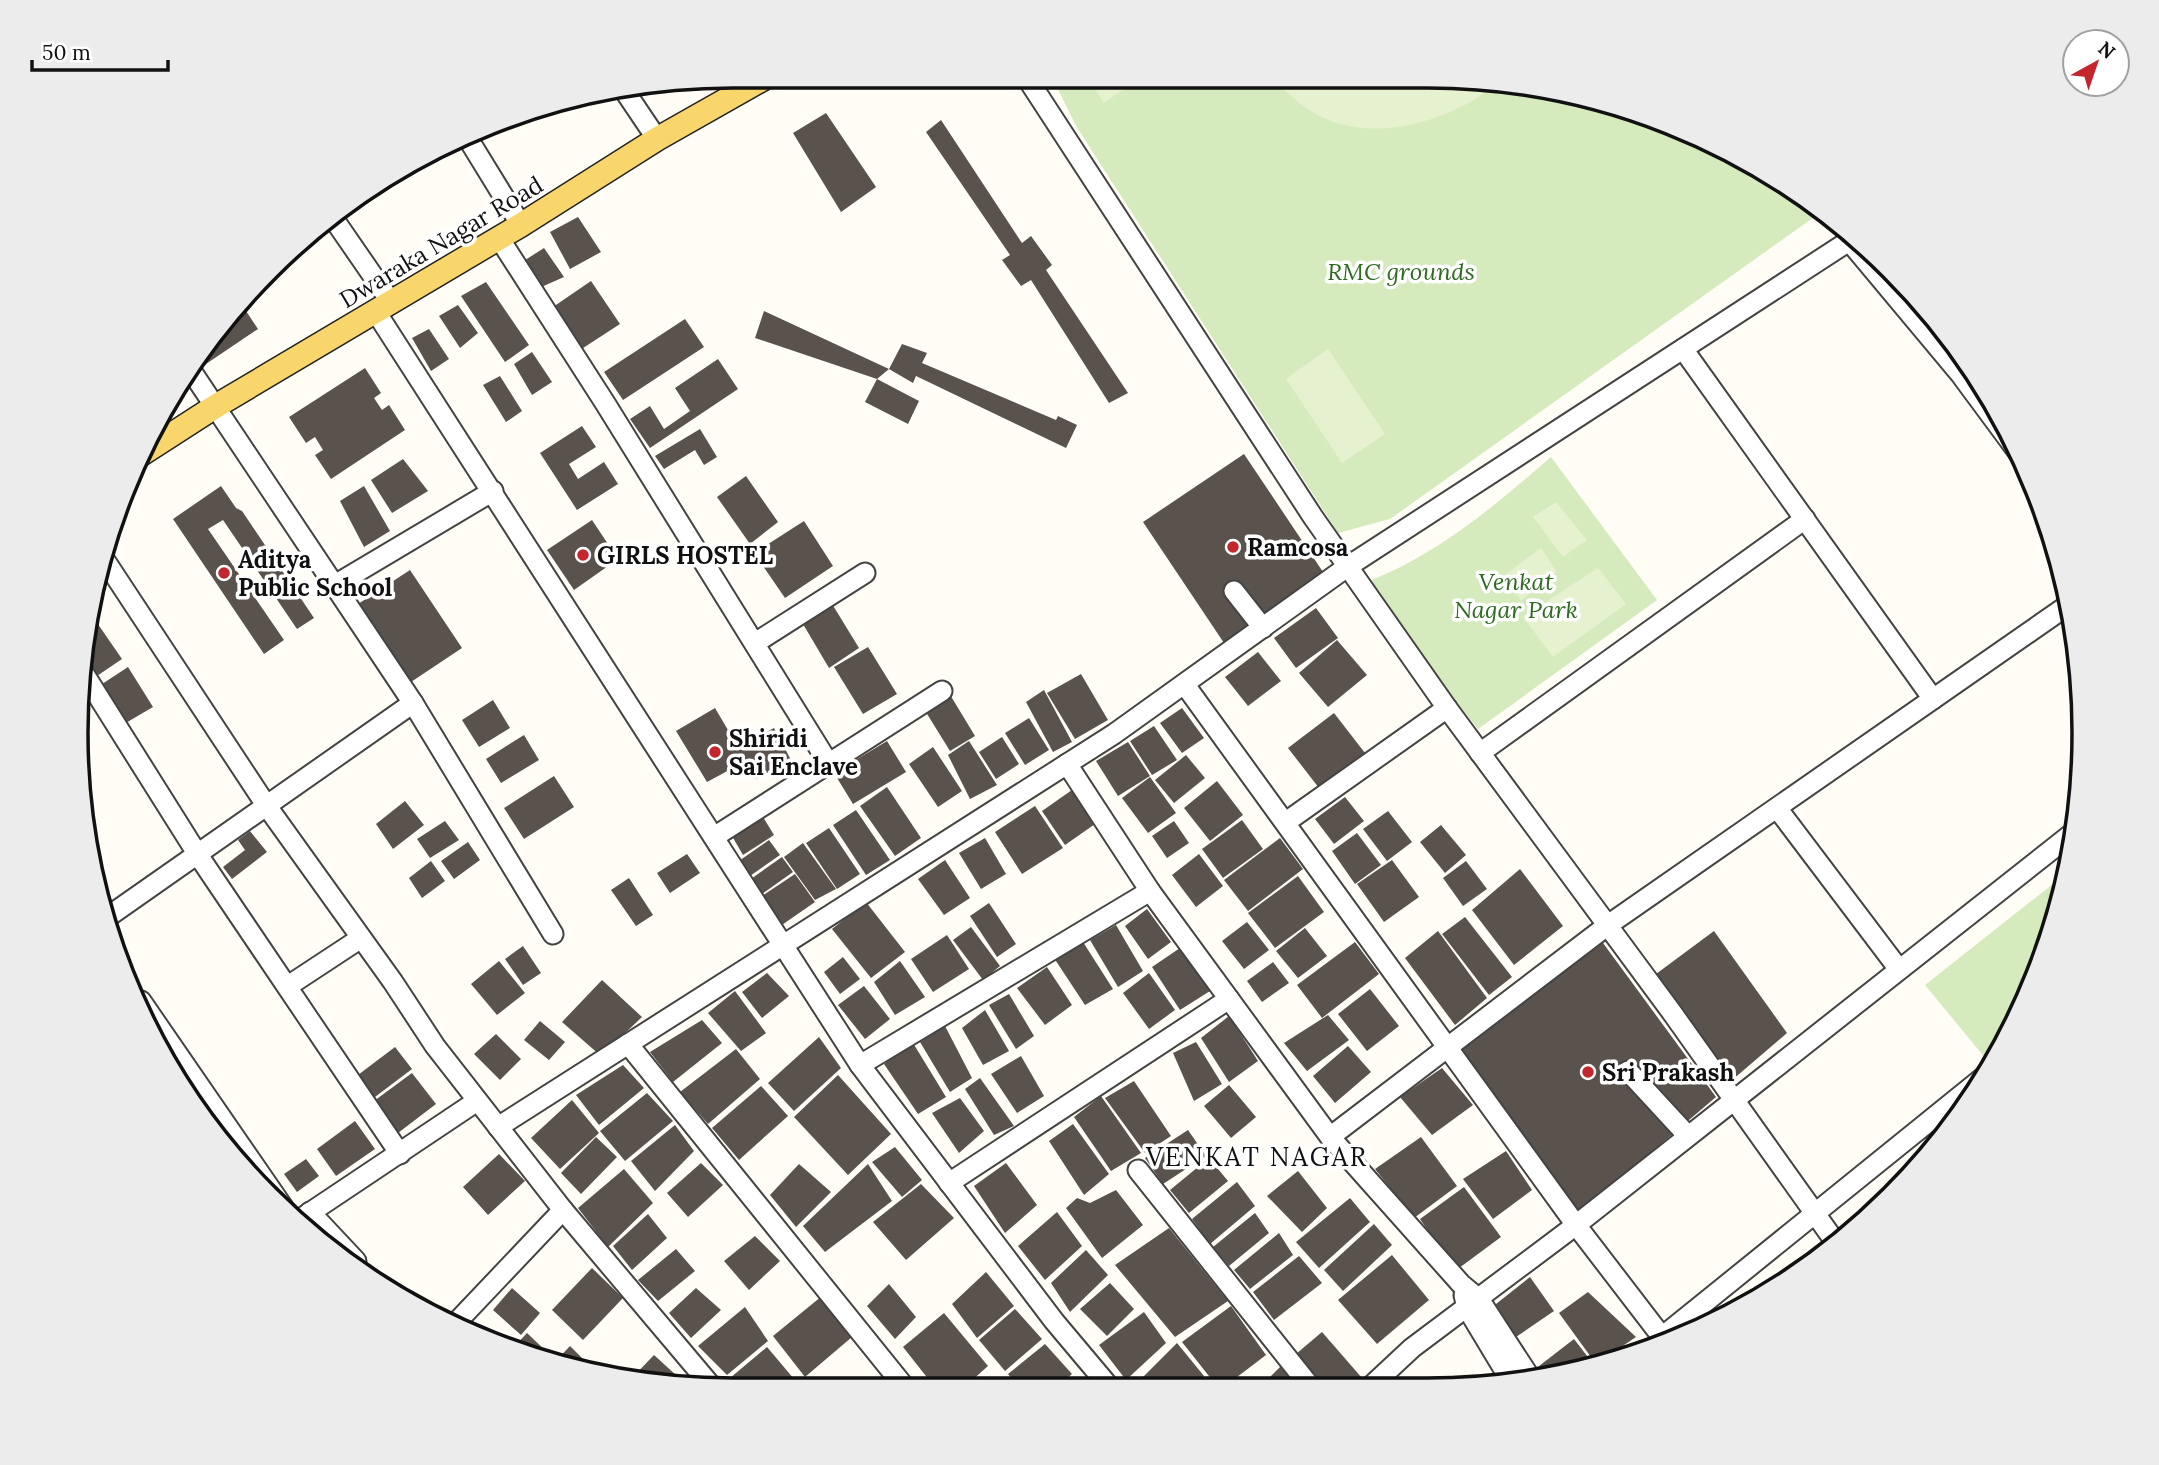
<svg xmlns="http://www.w3.org/2000/svg" width="2159" height="1465" viewBox="0 0 2159 1465" font-family="Lora,serif">
  <style>
    .green { fill: #d5ebbd }
    .pitch { fill: #e6f2cf }
    .building { fill: #5a524d }
    .lines { fill: none; stroke-linecap: round; stroke-linejoin: round }
    .minor-casing { stroke: #444; stroke-width: 23 }
    .major-casing { stroke: #222; stroke-width: 26 }
    .minor { stroke: #fff; stroke-width: 19 }
    .major { stroke: #f9d66b; stroke-width: 23 }
    .poi-dot { fill: #c4262e; stroke: #fff; stroke-width: 2.5 }
    .labels { text-anchor: middle; dominant-baseline: central; stroke-width: 7; stroke-linejoin: round; paint-order: stroke }
    .street-label { font-size: 24px; fill: #111; stroke: #fff }
    .park-label { font-size: 24px; font-style: italic; fill: #2f6b1f; stroke: #fff }
    .poi-label { font-size: 24px; font-weight: bold; fill: #111; stroke: #fff; text-anchor: start }
    .neighbourhood-label { font-size: 26px; letter-spacing: 2px; fill: #111; stroke: #fff }
    .rim { fill: none; stroke: #111; stroke-width: 3.5 }
  </style>
  <rect width="100%" height="100%" fill="#fffdf5"/>
  <g class="green">
    <path d="M1051 75H1426L1554 88 1718 143 1817 215 1390 519 1338 533 1076 126Z"/>
    <path d="M1551 457 1657 600 1478 729 1433 673 1369 581C1437 555 1497 504 1551 457Z"/>
    <path d="M2068 872 2034 984 1991 1065 1925 985Z"/>
  </g>
  <g class="pitch">
    <path d="M1087 75H1144L1104 103Z"/>
    <path d="M1271 75H1426L1498 82C1453 122 1371 145 1316 114 1300 106 1282 88 1271 75Z"/>
    <path d="M1328 349 1385 434 1342 463 1286 379Z"/>
    <path d="M1556 502 1587 540 1563 557 1533 517Z"/>
    <path d="M1541 548 1557 572 1521 600 1504 576Z"/>
    <path d="M1598 568 1626 604 1553 657 1523 617Z"/>
  </g>
  <g class="building">
    <path d="M826 113 876 187 841 212 793 133Z"/>
    <path d="M941 120 1022 243 1031 236 1052 265 1046 270 1128 393 1109 403 1031 280 1021 286 1002 260 1010 255 926 132Z"/>
    <path d="M578 217 601 252 570 269 550 232Z"/>
    <path d="M544 248 564 277 539 288 522 262Z"/>
    <path d="M591 281 620 324 580 350 553 307Z"/>
    <path d="M486 282 529 345 505 362 461 296Z"/>
    <path d="M458 305 478 333 460 348 439 316Z"/>
    <path d="M244 308 258 329 203 366 197 356 211 332Z"/>
    <path d="M764 311 889 369 902 344 927 353 922 363 1056 420 1058 416 1077 425 1066 448 916 376 913 383 889 369 877 379 755 338Z"/>
    <path d="M685 319 704 347 623 400 604 372Z"/>
    <path d="M429 329 449 359 431 371 412 338Z"/>
    <path d="M532 352 552 382 532 395 514 364Z"/>
    <path d="M718 359 738 389 650 448 630 419 650 406 664 429 690 411 675 388Z"/>
    <path d="M365 368 381 393 374 398 382 410 389 405 405 430 331 479 315 455 323 450 315 437 306 443 289 417Z"/>
    <path d="M500 376 522 411 506 422 483 385Z"/>
    <path d="M877 379 919 401 908 424 865 402Z"/>
    <path d="M582 426 596 447 569 464 578 479 604 462 618 484 577 510 540 453Z"/>
    <path d="M700 429 717 457 704 465 695 450 664 469 655 456Z"/>
    <path d="M1244 454 1323 572 1224 643 1143 522Z"/>
    <path d="M403 459 428 491 392 513 371 480Z"/>
    <path d="M746 476 778 522 750 544 717 497Z"/>
    <path d="M221 486 236 508 242 511 314 618 297 629 223 520 208 529 284 640 264 654 173 519Z"/>
    <path d="M364 486 390 531 364 547 340 501Z"/>
    <path d="M592 520 618 559 574 590 547 550Z"/>
    <path d="M804 521 833 566 785 598 754 553Z"/>
    <path d="M410 570 462 648 411 682 358 604Z"/>
    <path d="M829 599 859 648 829 668 800 619Z"/>
    <path d="M1316 608 1338 638 1296 668 1274 638Z"/>
    <path d="M93 617 122 659 91 680 82 666Z"/>
    <path d="M1337 640 1367 675 1328 707 1299 673Z"/>
    <path d="M868 647 897 694 863 714 834 667Z"/>
    <path d="M1258 652 1281 681 1248 706 1225 677Z"/>
    <path d="M128 667 153 707 124 724 99 686Z"/>
    <path d="M1081 674 1108 720 1075 739 1047 693Z"/>
    <path d="M1044 690 1072 742 1053 752 1026 702Z"/>
    <path d="M949 693 975 736 950 751 924 709Z"/>
    <path d="M493 700 510 728 479 747 462 720Z"/>
    <path d="M715 708 738 747 774 728 791 760 756 779 746 761 707 782 676 731Z"/>
    <path d="M1182 708 1204 738 1182 753 1160 723Z"/>
    <path d="M1334 713 1365 753 1319 788 1288 748Z"/>
    <path d="M1029 718 1049 750 1025 765 1005 733Z"/>
    <path d="M1154 726 1177 760 1152 775 1130 741Z"/>
    <path d="M524 735 539 760 501 783 486 759Z"/>
    <path d="M1002 737 1019 764 996 779 979 752Z"/>
    <path d="M887 741 906 772 853 804 834 773Z"/>
    <path d="M969 741 997 785 970 799 948 755Z"/>
    <path d="M1128 742 1150 776 1118 796 1096 761Z"/>
    <path d="M933 747 962 791 938 807 909 764Z"/>
    <path d="M1186 755 1205 778 1174 803 1155 780Z"/>
    <path d="M554 776 574 807 524 839 504 808Z"/>
    <path d="M1150 777 1176 813 1148 833 1122 798Z"/>
    <path d="M1217 781 1243 815 1210 841 1184 808Z"/>
    <path d="M887 787 921 838 895 856 860 806Z"/>
    <path d="M1072 790 1095 824 1065 845 1042 811Z"/>
    <path d="M1345 797 1364 821 1334 844 1315 819Z"/>
    <path d="M405 801 424 825 393 849 376 824Z"/>
    <path d="M1035 806 1063 848 1022 874 995 832Z"/>
    <path d="M856 810 890 860 866 875 833 825Z"/>
    <path d="M1388 811 1412 842 1387 861 1363 829Z"/>
    <path d="M763 817 774 835 743 855 732 836Z"/>
    <path d="M1242 820 1263 849 1223 878 1202 849Z"/>
    <path d="M445 821 459 840 430 858 417 839Z"/>
    <path d="M1174 821 1189 843 1167 858 1152 836Z"/>
    <path d="M1441 825 1466 855 1445 873 1420 842Z"/>
    <path d="M829 828 860 874 837 889 806 843Z"/>
    <path d="M250 831 267 852 232 879 223 867 245 850 238 840Z"/>
    <path d="M1357 833 1381 865 1355 884 1332 851Z"/>
    <path d="M985 838 1006 874 981 889 959 853Z"/>
    <path d="M1280 838 1303 869 1248 911 1224 880Z"/>
    <path d="M769 840 780 855 747 878 736 863Z"/>
    <path d="M468 842 480 860 454 879 441 861Z"/>
    <path d="M803 843 836 889 815 900 784 857Z"/>
    <path d="M687 854 700 873 670 893 657 873Z"/>
    <path d="M1199 854 1223 886 1196 907 1172 875Z"/>
    <path d="M782 857 793 872 759 896 748 881Z"/>
    <path d="M945 860 970 898 944 915 918 879Z"/>
    <path d="M1392 860 1419 897 1384 922 1357 884Z"/>
    <path d="M431 861 445 881 422 898 409 878Z"/>
    <path d="M1466 861 1487 889 1463 906 1443 878Z"/>
    <path d="M1520 869 1563 926 1514 965 1472 910Z"/>
    <path d="M795 874 815 902 779 927 759 898Z"/>
    <path d="M1298 876 1324 912 1275 948 1248 913Z"/>
    <path d="M629 878 653 915 636 926 611 890Z"/>
    <path d="M866 902 905 952 871 978 832 929Z"/>
    <path d="M989 903 1016 944 997 957 970 916Z"/>
    <path d="M1147 909 1171 942 1148 959 1125 926Z"/>
    <path d="M1465 917 1512 977 1489 995 1442 934Z"/>
    <path d="M1247 922 1269 950 1244 969 1222 941Z"/>
    <path d="M1116 925 1143 971 1118 987 1090 940Z"/>
    <path d="M971 927 1000 966 983 980 953 940Z"/>
    <path d="M1305 928 1327 956 1298 978 1276 951Z"/>
    <path d="M1438 931 1487 998 1455 1025 1405 958Z"/>
    <path d="M1714 931 1787 1033 1731 1081 1656 974Z"/>
    <path d="M947 935 969 969 933 992 911 959Z"/>
    <path d="M1083 942 1113 989 1085 1005 1054 958Z"/>
    <path d="M1355 942 1379 974 1322 1018 1297 985Z"/>
    <path d="M1603 943 1716 1097 1576 1216 1460 1047Z"/>
    <path d="M523 946 541 973 523 985 505 959Z"/>
    <path d="M1180 948 1210 991 1180 1010 1152 967Z"/>
    <path d="M843 957 860 979 840 994 824 972Z"/>
    <path d="M499 961 525 993 497 1015 471 984Z"/>
    <path d="M900 961 925 997 895 1015 874 982Z"/>
    <path d="M1273 962 1289 983 1262 1002 1247 981Z"/>
    <path d="M1047 967 1072 1005 1045 1025 1017 988Z"/>
    <path d="M767 973 789 996 762 1018 742 992Z"/>
    <path d="M1149 973 1175 1010 1149 1029 1123 993Z"/>
    <path d="M602 980 642 1017 601 1056 562 1022Z"/>
    <path d="M864 986 890 1019 865 1039 838 1005Z"/>
    <path d="M1370 989 1399 1026 1367 1051 1338 1014Z"/>
    <path d="M735 991 766 1033 741 1051 708 1013Z"/>
    <path d="M1009 994 1034 1036 1016 1049 989 1005Z"/>
    <path d="M985 1010 1009 1051 983 1065 962 1028Z"/>
    <path d="M1328 1015 1349 1040 1307 1071 1284 1043Z"/>
    <path d="M1229 1016 1258 1061 1229 1082 1201 1038Z"/>
    <path d="M702 1020 722 1043 673 1082 650 1052Z"/>
    <path d="M540 1021 565 1042 549 1060 524 1040Z"/>
    <path d="M945 1026 972 1078 950 1092 920 1042Z"/>
    <path d="M496 1034 521 1059 500 1080 474 1054Z"/>
    <path d="M819 1037 841 1068 794 1111 768 1083Z"/>
    <path d="M1196 1042 1222 1084 1194 1101 1173 1053Z"/>
    <path d="M913 1043 946 1097 918 1114 884 1064Z"/>
    <path d="M1348 1046 1371 1072 1335 1103 1313 1076Z"/>
    <path d="M395 1047 412 1069 371 1100 354 1078Z"/>
    <path d="M736 1049 760 1079 708 1124 680 1092Z"/>
    <path d="M1021 1056 1044 1096 1017 1113 991 1074Z"/>
    <path d="M623 1065 644 1088 599 1125 576 1095Z"/>
    <path d="M1442 1068 1473 1105 1432 1135 1400 1097Z"/>
    <path d="M412 1073 436 1104 398 1133 374 1101Z"/>
    <path d="M838 1075 891 1134 848 1175 794 1117Z"/>
    <path d="M980 1078 1014 1126 994 1135 965 1089Z"/>
    <path d="M1134 1081 1171 1136 1145 1153 1105 1098Z"/>
    <path d="M1229 1085 1256 1117 1231 1138 1204 1106Z"/>
    <path d="M761 1086 788 1116 739 1160 712 1128Z"/>
    <path d="M647 1093 673 1121 625 1161 600 1131Z"/>
    <path d="M1101 1096 1141 1153 1111 1171 1074 1117Z"/>
    <path d="M960 1098 984 1131 959 1153 932 1113Z"/>
    <path d="M572 1100 599 1133 560 1169 531 1138Z"/>
    <path d="M355 1121 375 1149 336 1176 317 1149Z"/>
    <path d="M1073 1124 1109 1174 1084 1195 1049 1141Z"/>
    <path d="M675 1125 694 1151 655 1191 631 1161Z"/>
    <path d="M1188 1130 1206 1156 1163 1184 1145 1158Z"/>
    <path d="M596 1137 617 1157 581 1194 561 1173Z"/>
    <path d="M1421 1137 1457 1186 1414 1218 1375 1169Z"/>
    <path d="M895 1147 922 1180 902 1197 872 1162Z"/>
    <path d="M1506 1151 1532 1190 1493 1219 1463 1179Z"/>
    <path d="M499 1154 525 1181 488 1215 463 1187Z"/>
    <path d="M1209 1158 1228 1181 1189 1213 1170 1190Z"/>
    <path d="M306 1159 319 1176 297 1192 284 1174Z"/>
    <path d="M701 1163 723 1185 688 1217 667 1193Z"/>
    <path d="M1006 1163 1037 1205 1005 1233 974 1186Z"/>
    <path d="M799 1164 831 1192 796 1227 770 1195Z"/>
    <path d="M868 1164 892 1201 825 1252 803 1226Z"/>
    <path d="M624 1169 653 1203 608 1247 578 1208Z"/>
    <path d="M1298 1171 1327 1208 1302 1232 1267 1196Z"/>
    <path d="M1237 1182 1255 1206 1210 1244 1192 1219Z"/>
    <path d="M921 1184 954 1218 906 1260 873 1222Z"/>
    <path d="M1464 1187 1501 1237 1455 1271 1420 1219Z"/>
    <path d="M1116 1190 1143 1225 1102 1258 1066 1208 1077 1198 1090 1203Z"/>
    <path d="M1350 1198 1370 1222 1319 1268 1296 1242Z"/>
    <path d="M1057 1212 1082 1246 1045 1280 1018 1246Z"/>
    <path d="M1255 1213 1269 1233 1229 1266 1213 1247Z"/>
    <path d="M648 1214 667 1238 632 1270 613 1246Z"/>
    <path d="M1374 1224 1392 1245 1343 1291 1324 1270Z"/>
    <path d="M1169 1228 1228 1301 1175 1337 1115 1265Z"/>
    <path d="M1279 1233 1293 1255 1250 1289 1234 1270Z"/>
    <path d="M755 1236 780 1261 749 1290 724 1261Z"/>
    <path d="M676 1249 695 1271 658 1301 638 1280Z"/>
    <path d="M1086 1250 1108 1275 1070 1312 1051 1283Z"/>
    <path d="M1392 1255 1429 1300 1377 1344 1338 1300Z"/>
    <path d="M1299 1256 1322 1283 1274 1320 1253 1292Z"/>
    <path d="M592 1268 623 1298 583 1340 552 1310Z"/>
    <path d="M986 1272 1014 1306 977 1338 952 1304Z"/>
    <path d="M1530 1277 1554 1311 1516 1337 1491 1308Z"/>
    <path d="M1110 1283 1134 1309 1107 1336 1080 1309Z"/>
    <path d="M889 1284 916 1317 895 1339 867 1306Z"/>
    <path d="M512 1288 540 1313 521 1335 493 1310Z"/>
    <path d="M696 1288 721 1310 691 1338 669 1313Z"/>
    <path d="M1588 1292 1636 1337 1596 1364 1559 1313Z"/>
    <path d="M822 1296 852 1337 805 1377 773 1336Z"/>
    <path d="M1231 1306 1266 1355 1220 1390 1182 1342Z"/>
    <path d="M745 1307 768 1341 727 1375 698 1346Z"/>
    <path d="M1015 1309 1042 1339 1005 1371 979 1340Z"/>
    <path d="M1144 1312 1166 1343 1126 1380 1099 1345Z"/>
    <path d="M944 1313 988 1366 961 1390H937L903 1347Z"/>
    <path d="M1322 1332 1362 1378 1349 1390H1327L1296 1354Z"/>
    <path d="M527 1333 548 1353 544 1357 514 1347Z"/>
    <path d="M1574 1339 1594 1365 1555 1377 1535 1379 1530 1373Z"/>
    <path d="M1177 1343 1204 1376 1189 1390H1135L1133 1387Z"/>
    <path d="M1045 1344 1072 1374 1054 1390H1021L1008 1374Z"/>
    <path d="M570 1346 589 1365 584 1370 556 1361Z"/>
    <path d="M767 1347 794 1379 783 1390H739L730 1378Z"/>
    <path d="M654 1355 677 1376 670 1384 630 1380Z"/>
    <path d="M1282 1365 1301 1390H1257Z"/>
    <path d="M885 1376 895 1390H870Z"/>
    <path d="M1074 1378 1084 1390H1060Z"/>
    <path d="M996 1381 1004 1390H986Z"/>
    <path d="M800 1382 807 1390H791Z"/>
  </g>
  <g class="lines">
    <defs>
      <g id="minor">
        <path d="M1025 75 1313 517 1447 708 1673 1014 1836 1243"/>
        <path d="M626 93 657 139"/>
        <path d="M467 137 521 225"/>
        <path d="M333 218 391 302"/>
        <path d="M499 238 605 403 829 764"/>
        <path d="M1850 242 1961 375 2018 452"/>
        <path d="M376 312 860 1065 1054 1321 1112 1390"/>
        <path d="M190 369 413 703"/>
        <path d="M106 562 266 805 393 982 435 1046 563 1210 453 1326"/>
        <path d="M335 585 493 491"/>
        <path d="M1234 591 1263 628"/>
        <path d="M755 643 865 573"/>
        <path d="M81 669 198 855 400 1154"/>
        <path d="M1185 685 1576 1225 1662 1337 1985 1076"/>
        <path d="M1933 699 2071 603"/>
        <path d="M1480 753 1805 519"/>
        <path d="M1067 764 1150 891"/>
        <path d="M1777 808 1898 968"/>
        <path d="M1286 822 1447 708"/>
        <path d="M714 837 942 691"/>
        <path d="M109 916 413 703 553 934"/>
        <path d="M288 986 361 938"/>
        <path d="M141 1001 285 1210"/>
        <path d="M628 1044 907 1390"/>
        <path d="M860 1065 1150 891 1330 1137"/>
        <path d="M1628 1071 1688 1136"/>
        <path d="M498 1127 1114 734 1347 567 1852 239"/>
        <path d="M1138 1170 1313 1390"/>
        <path d="M949 1183 1229 999"/>
        <path d="M563 1210 713 1388"/>
        <path d="M310 1212 356 1261"/>
        <path d="M299 1220 477 1101"/>
        <path d="M1464 1295 1467 1308 1511 1381"/>
        <path d="M1531 1379 1479 1299 1461 1284 1330 1137 1608 925 1933 699 1683 349"/>
        <path d="M1367 1390 1412 1348 1576 1225 2074 832"/>
      </g>
      <path id="major" d="M140 455 216 406 521 225 657 139 770 75"/>
    </defs>
    <use href="#minor" class="minor-casing"/>
    <use href="#major" class="major-casing"/>
    <use href="#minor" class="minor"/>
    <use href="#major" class="major"/>
  </g>
  <g class="poi-dot">
    <circle cx="1233" cy="547" r="7"/>
    <circle cx="583" cy="555" r="7"/>
    <circle cx="224" cy="573" r="7"/>
    <circle cx="715" cy="752" r="7"/>
    <circle cx="1588" cy="1072" r="7"/>
  </g>
  <g class="labels">
    <g class="street-label">
      <text transform="translate(441 242) rotate(-31)">Dwaraka Nagar Road</text>
    </g>
    <g class="park-label">
      <text x="1401" y="271">RMC grounds</text>
      <text x="1516" y="581">Venkat<tspan x="1516" dy="28">Nagar Park</tspan></text>
    </g>
    <g class="poi-label">
      <text x="1247" y="547">Ramcosa</text>
      <text x="597" y="555">GIRLS HOSTEL</text>
      <text x="238" y="559">Aditya<tspan x="238" dy="28">Public School</tspan></text>
      <text x="729" y="738">Shiridi<tspan x="729" dy="28">Sai Enclave</tspan></text>
      <text x="1602" y="1072">Sri Prakash</text>
    </g>
    <g class="neighbourhood-label">
      <text x="1257" y="1156">VENKAT NAGAR</text>
    </g>
  </g>
  <path d="M0 0H2159V1465H0ZM733 88H1427A645 645 0 0 1 2072 733V733A645 645 0 0 1 1427 1378H733A645 645 0 0 1 88 733V733A645 645 0 0 1 733 88Z" fill="#ececec" fill-rule="evenodd"/>
  <path class="rim" d="M733 88H1427A645 645 0 0 1 2072 733V733A645 645 0 0 1 1427 1378H733A645 645 0 0 1 88 733V733A645 645 0 0 1 733 88Z"/>
  <g transform="translate(2096 63) rotate(40)"><circle r="33" fill="#ffffff" stroke="#a0a0a0" stroke-width="2"/>
  <path d="M0-5L12 26L0 18L-12 26Z" fill="#c4262e"/>
  <text y="-10" font-size="19" font-weight="bold" text-anchor="middle" fill="#111111">N</text>
  </g>
  <path d="M32 60v10h136v-10" fill="none" stroke="#111111" stroke-width="3.5"/>
  <text x="42" y="60" font-size="21" fill="#111111" stroke="#ffffff" stroke-width="5" paint-order="stroke">50 m</text>
</svg>
